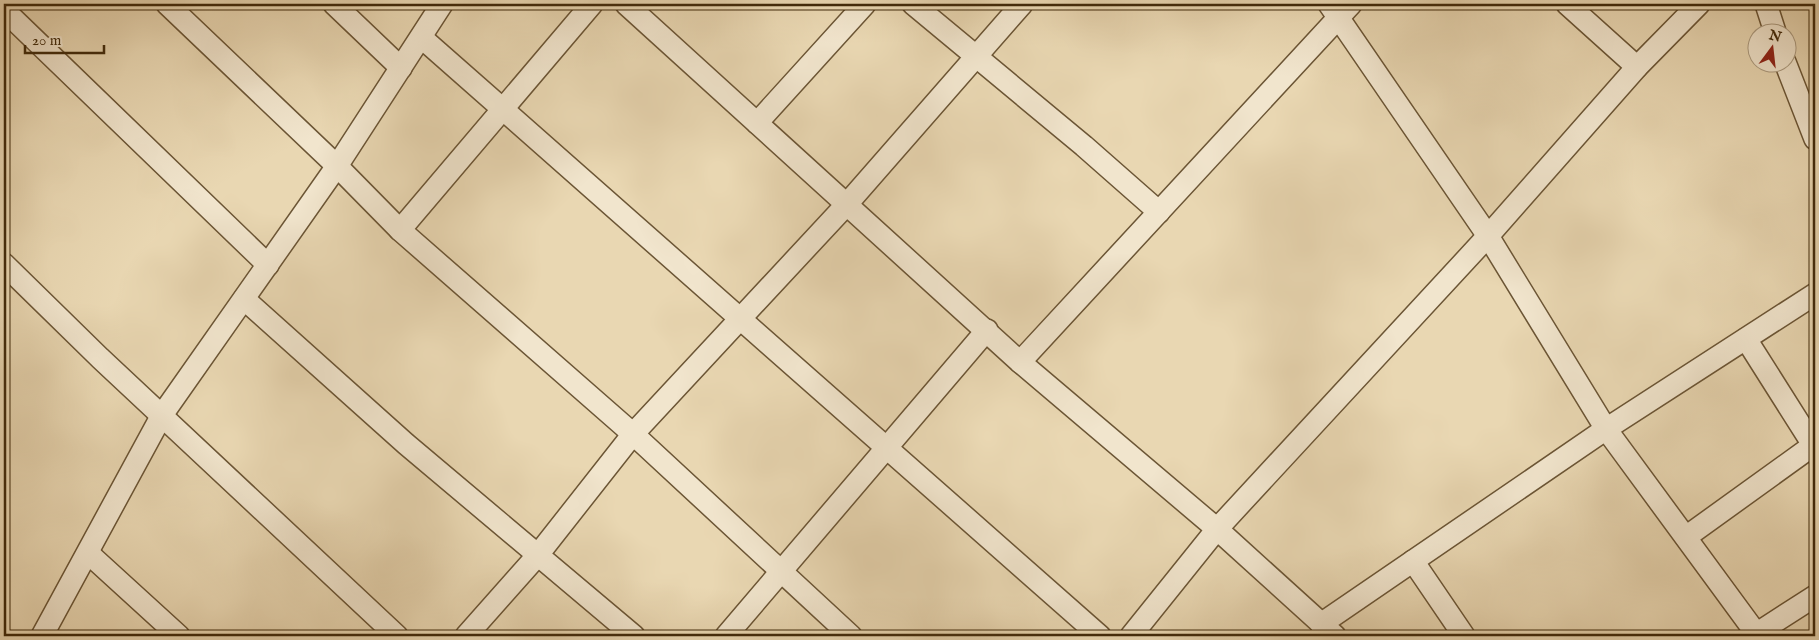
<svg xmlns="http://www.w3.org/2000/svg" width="1819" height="640" viewBox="0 0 1819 640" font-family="'IM FELL English',serif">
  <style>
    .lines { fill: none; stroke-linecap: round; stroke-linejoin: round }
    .street-casing { stroke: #6b5535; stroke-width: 24 }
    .street { stroke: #f1e5cd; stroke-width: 21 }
  </style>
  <rect width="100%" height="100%" fill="#e9d7b2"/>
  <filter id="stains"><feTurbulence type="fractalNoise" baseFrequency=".004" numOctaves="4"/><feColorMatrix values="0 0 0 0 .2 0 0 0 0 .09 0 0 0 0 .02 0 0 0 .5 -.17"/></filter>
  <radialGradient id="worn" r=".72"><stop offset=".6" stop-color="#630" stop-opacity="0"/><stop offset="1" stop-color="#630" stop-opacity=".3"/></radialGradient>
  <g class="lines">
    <defs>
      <g id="street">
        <path d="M167 4 337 166 400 230 633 434 851 636"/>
        <path d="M334 4 401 68"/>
        <path d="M626 4 1020 362 1217 529 1335 636"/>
        <path d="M913 4 1084 146 1159 212"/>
        <path d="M1329 4 1488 236 1606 429 1758 636"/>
        <path d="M1567 4 1637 67"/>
        <path d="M1766 4 1775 32"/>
        <path d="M4 10 268 265"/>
        <path d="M422 38 1100 636"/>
        <path d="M1785 62 1815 139"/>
        <path d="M757 123 865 4"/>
        <path d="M400 230 592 4"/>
        <path d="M4 264 100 358 397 636"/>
        <path d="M244 299 406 444 634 636"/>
        <path d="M1746 339 1815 448"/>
        <path d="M1020 362 1351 4"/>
        <path d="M1686 537 1815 444"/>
        <path d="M88 553 179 636"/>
        <path d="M1413 561 1464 636"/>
        <path d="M1321 624 1606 429 1815 294"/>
        <path d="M1756 634 1815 596"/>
        <path d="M42 636 162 415 337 166 442 4"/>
        <path d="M466 636 537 556 633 434 847 204 1022 4"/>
        <path d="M726 636 987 330"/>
        <path d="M1131 636 1217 529 1488 236 1637 67 1699 4"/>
      </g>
    </defs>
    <use href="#street" class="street-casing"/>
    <use href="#street" class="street"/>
  </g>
  <rect width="1819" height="640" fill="none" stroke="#e9d7b2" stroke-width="20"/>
  <rect x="5" y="5" width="1809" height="630" fill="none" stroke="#412a0b" stroke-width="2.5"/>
  <rect x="10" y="10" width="1799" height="620" fill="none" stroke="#412a0b"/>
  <g transform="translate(1772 48) rotate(15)"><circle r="24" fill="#f1e5cd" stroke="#ab9a7f"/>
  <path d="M0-4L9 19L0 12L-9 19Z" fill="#8f2418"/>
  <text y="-8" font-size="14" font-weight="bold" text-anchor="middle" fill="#412a0b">N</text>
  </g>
  <path d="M25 45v8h79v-8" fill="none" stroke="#412a0b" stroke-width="2.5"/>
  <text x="32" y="45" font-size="15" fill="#412a0b" stroke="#f1e5cd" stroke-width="4" paint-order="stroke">20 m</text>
  <rect width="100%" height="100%" filter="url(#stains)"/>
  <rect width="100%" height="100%" fill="url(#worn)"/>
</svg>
